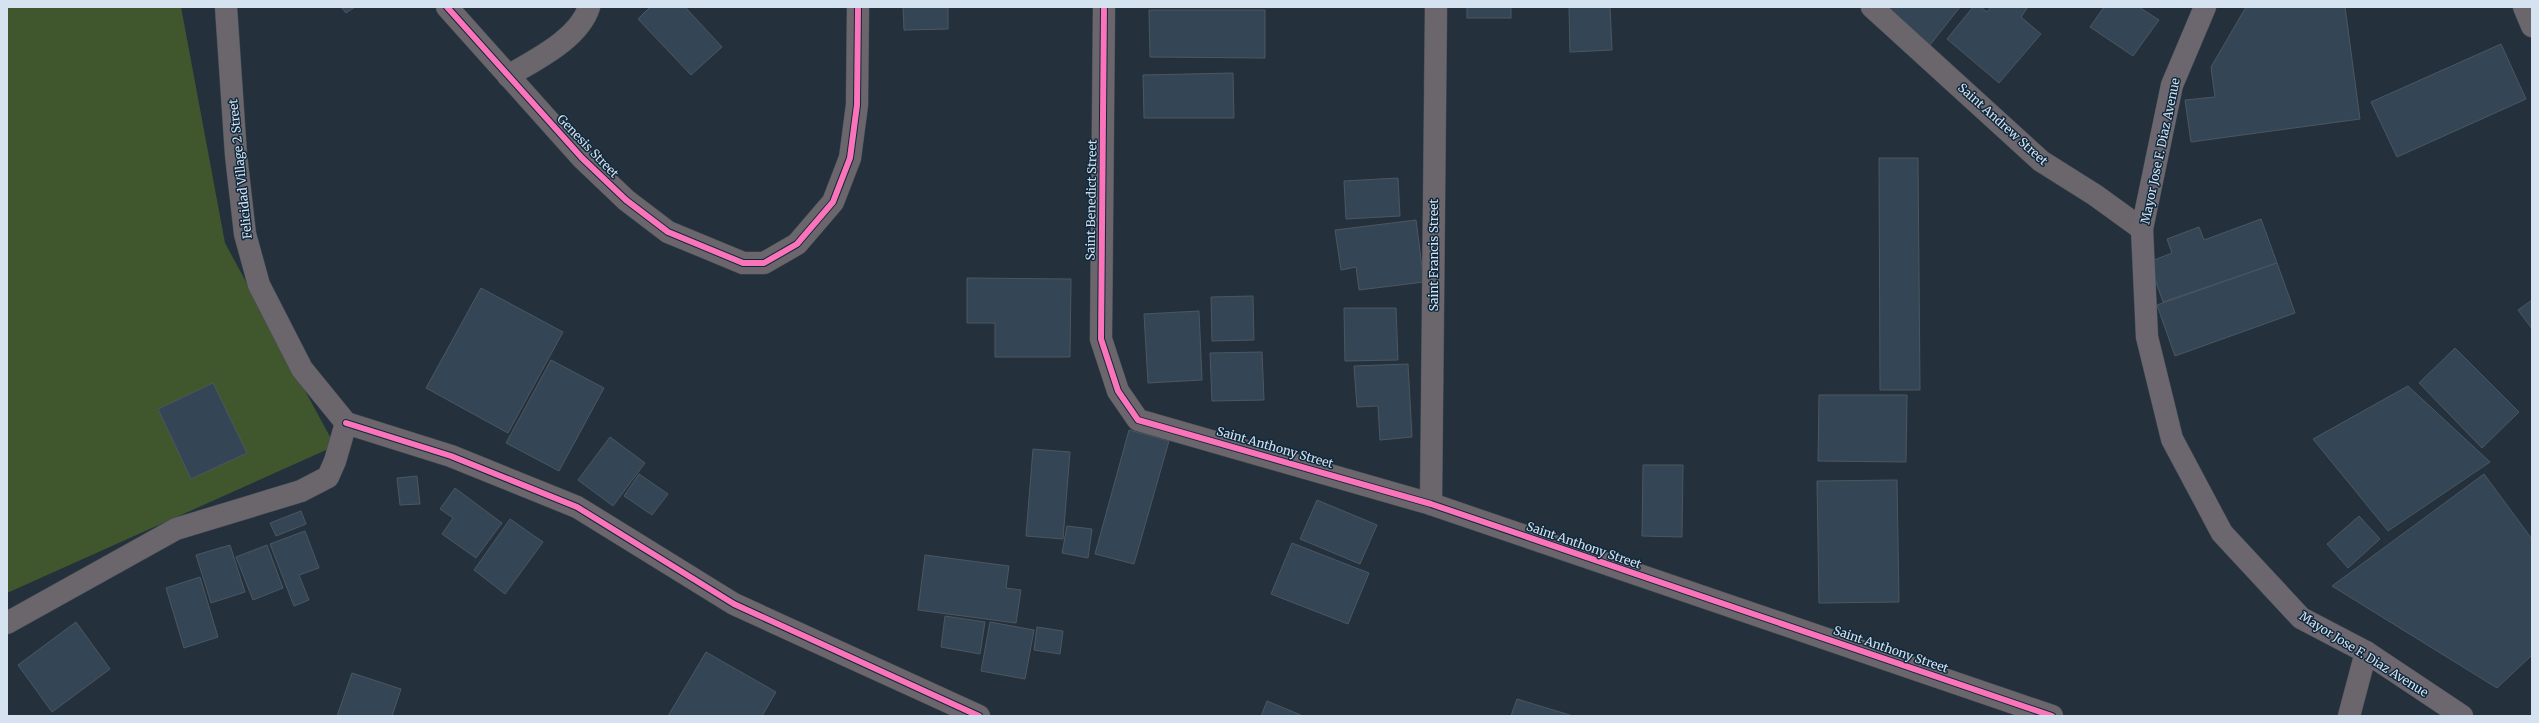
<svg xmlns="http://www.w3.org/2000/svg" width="2539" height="723" viewBox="0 0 2539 723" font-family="Merriweather,serif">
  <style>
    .green { fill: #40572e }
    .building { fill: #344655; stroke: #4c5660 }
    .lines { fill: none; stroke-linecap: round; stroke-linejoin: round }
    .minor-casing { stroke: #434d57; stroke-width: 23 }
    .secondary-casing { stroke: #434d57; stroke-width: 23 }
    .minor { stroke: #6b656c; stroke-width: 22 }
    .secondary { stroke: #6c676f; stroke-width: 22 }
    .cycleway-casing { stroke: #10283c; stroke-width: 8 }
    .cycleway { stroke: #fb73b8; stroke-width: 6 }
    .labels { text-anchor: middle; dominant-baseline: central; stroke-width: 3; stroke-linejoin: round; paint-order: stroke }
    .street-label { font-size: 12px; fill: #d5e3f1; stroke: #10283c }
  </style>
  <rect width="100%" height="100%" fill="#24313c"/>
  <path class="green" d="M7 7H181L225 243 335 446 7 593Z"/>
  <g class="building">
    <path d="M341 7H355L346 13Z"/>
    <path d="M650 7H685L722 47 691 75 638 19Z"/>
    <path d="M903 7H948V29L904 30Z"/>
    <rect x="1467" y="7" width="44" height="11"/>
    <path d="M1569 7H1610L1612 50 1570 52Z"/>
    <path d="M1882 7H1960L1930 45Z"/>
    <path d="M1973 7H1981L1987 12 1991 7H2028L2021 17 2041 34 1999 83 1947 39Z"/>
    <path d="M2104 7H2139L2159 20 2133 56 2090 27Z"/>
    <path d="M2246 7H2345L2360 119 2191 142 2185 100 2215 97 2211 67Z"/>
    <path d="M1149 10H1265V58L1150 57Z"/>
    <path d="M2501 44 2526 99 2397 157 2371 102Z"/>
    <path d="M1233 73 1234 118H1144L1143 75Z"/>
    <path d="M1879 158H1918L1920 390H1880Z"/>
    <path d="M1398 178 1400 216 1346 219 1344 181Z"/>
    <path d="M2261 219 2277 263 2163 302 2149 262 2172 253 2167 239 2199 227 2204 240Z"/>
    <path d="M1416 220 1424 282 1359 290 1356 267 1341 270 1335 230Z"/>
    <path d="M2277 263 2295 313 2175 356 2157 305Z"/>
    <path d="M967 278 1071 279 1070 357H995V323H967Z"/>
    <path d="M481 288 563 332 508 433 426 388Z"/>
    <path d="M1253 296 1254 340 1212 341 1211 297Z"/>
    <path d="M2532 300V329L2518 310Z"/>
    <path d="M1344 308H1396L1398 360 1345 361Z"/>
    <path d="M1199 311 1202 380 1148 383 1144 314Z"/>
    <path d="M2455 348 2519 412 2482 448 2419 383Z"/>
    <path d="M1262 352 1264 400 1212 401 1210 353Z"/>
    <path d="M551 360 604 388 559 471 506 443Z"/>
    <path d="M1408 364 1412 437 1380 440 1378 406 1357 407 1354 366Z"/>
    <path d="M213 383 247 453 191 479 158 409Z"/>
    <path d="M2408 386 2490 462 2388 531 2313 439Z"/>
    <path d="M1819 395H1907L1906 462 1818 461Z"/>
    <path d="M1129 430 1169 441 1134 564 1095 554Z"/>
    <path d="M610 437 645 463 613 506 578 480Z"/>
    <path d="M1033 449 1070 452 1063 539 1026 536Z"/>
    <path d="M1643 465H1683L1682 537 1642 536Z"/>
    <path d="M639 474 668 494 652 515 624 496Z"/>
    <path d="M2484 474 2532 539V655L2497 688 2332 586Z"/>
    <path d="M417 476 420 504 400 505 397 478Z"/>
    <path d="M1897 480 1899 602 1819 603 1817 481Z"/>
    <path d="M455 488 502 523 476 558 442 534 453 518 440 509Z"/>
    <path d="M1317 500 1377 525 1360 564 1300 539Z"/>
    <path d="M301 511 306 524 276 536 270 523Z"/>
    <path d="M2359 516 2380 539 2348 568 2327 544Z"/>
    <path d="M510 519 543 542 505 594 474 570Z"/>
    <path d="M1067 526 1092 529 1088 558 1062 553Z"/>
    <path d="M305 531 319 568 299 575 309 600 294 606 270 544Z"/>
    <path d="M1292 543 1369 573 1348 624 1271 594Z"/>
    <path d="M230 545 245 592 211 603 196 555Z"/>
    <path d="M267 545 283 588 253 600 236 557Z"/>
    <path d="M925 555 1009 566 1006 588 1021 590 1016 623 918 610Z"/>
    <path d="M200 577 218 637 184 648 166 588Z"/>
    <path d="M945 616 985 622 980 654 941 647Z"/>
    <path d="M76 622 110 669 52 712 18 665Z"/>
    <path d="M990 622 1034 630 1025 679 981 671Z"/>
    <path d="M1037 627 1063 631 1060 654 1034 650Z"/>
    <path d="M706 652 776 692 762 716H668Z"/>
    <path d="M352 673 401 689 392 716H337Z"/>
    <path d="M1517 699 1573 716H1511Z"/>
    <path d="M1267 701 1303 716H1261Z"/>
  </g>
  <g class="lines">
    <defs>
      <g id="minor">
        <path d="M226 7 236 155 245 234 259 285 302 369 346 423"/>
        <path d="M447 7 582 158 626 200 668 232 743 263H764L797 244 833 202 850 158 857 105 858 7"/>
        <path d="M1104 7 1101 339 1118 391 1138 420 1431 504 2052 716"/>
        <path d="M1872 7 2041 161 2095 195 2142 229"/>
        <path d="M2524 7 2532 26"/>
        <path d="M508 76C535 60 579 39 589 7"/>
        <path d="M346 423 451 456 577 507 734 604 979 716"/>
        <path d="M1431 504 1436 7"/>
        <path d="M7 623 176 529 301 491 328 477 335 461 346 423"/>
        <path d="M2349 716 2366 652"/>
      </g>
      <path id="secondary" d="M2205 7 2172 85 2142 229 2147 337 2172 439 2222 533 2301 618 2366 652 2462 716"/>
    </defs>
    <use href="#minor" class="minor-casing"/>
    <use href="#secondary" class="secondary-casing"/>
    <use href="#minor" class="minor"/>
    <use href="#secondary" class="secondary"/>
    <defs>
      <g id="cycleway">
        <path d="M447 7 582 158 626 200 668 232 743 263H764L797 244 833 202 850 158 857 105 858 7"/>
        <path d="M1104 7 1101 339 1118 391 1138 420 1431 504 2052 716"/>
        <path d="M346 423 451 456 577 507 734 604 979 716"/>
      </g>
    </defs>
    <use href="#cycleway" class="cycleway-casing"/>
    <use href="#cycleway" class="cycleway"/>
  </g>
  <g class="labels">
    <g class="street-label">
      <text transform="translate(2003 124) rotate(42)">Saint Andrew Street</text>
      <text transform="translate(588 146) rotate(46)">Genesis Street</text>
      <text transform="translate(2160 151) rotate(-78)">Mayor Jose F. Diaz Avenue</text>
      <text transform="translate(240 169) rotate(-96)">Felicidad Village 2 Street</text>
      <text transform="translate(1091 200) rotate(-89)">Saint Benedict Street</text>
      <text transform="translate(1433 255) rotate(-90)">Saint Francis Street</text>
      <text transform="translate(1275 447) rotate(16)">Saint Anthony Street</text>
      <text transform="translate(1584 545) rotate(19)">Saint Anthony Street</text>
      <text transform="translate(1891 649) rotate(19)">Saint Anthony Street</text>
      <text transform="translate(2364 654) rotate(32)">Mayor Jose F. Diaz Avenue</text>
    </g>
  </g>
  <rect width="2539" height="723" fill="none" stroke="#d5e3f1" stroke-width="16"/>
</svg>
